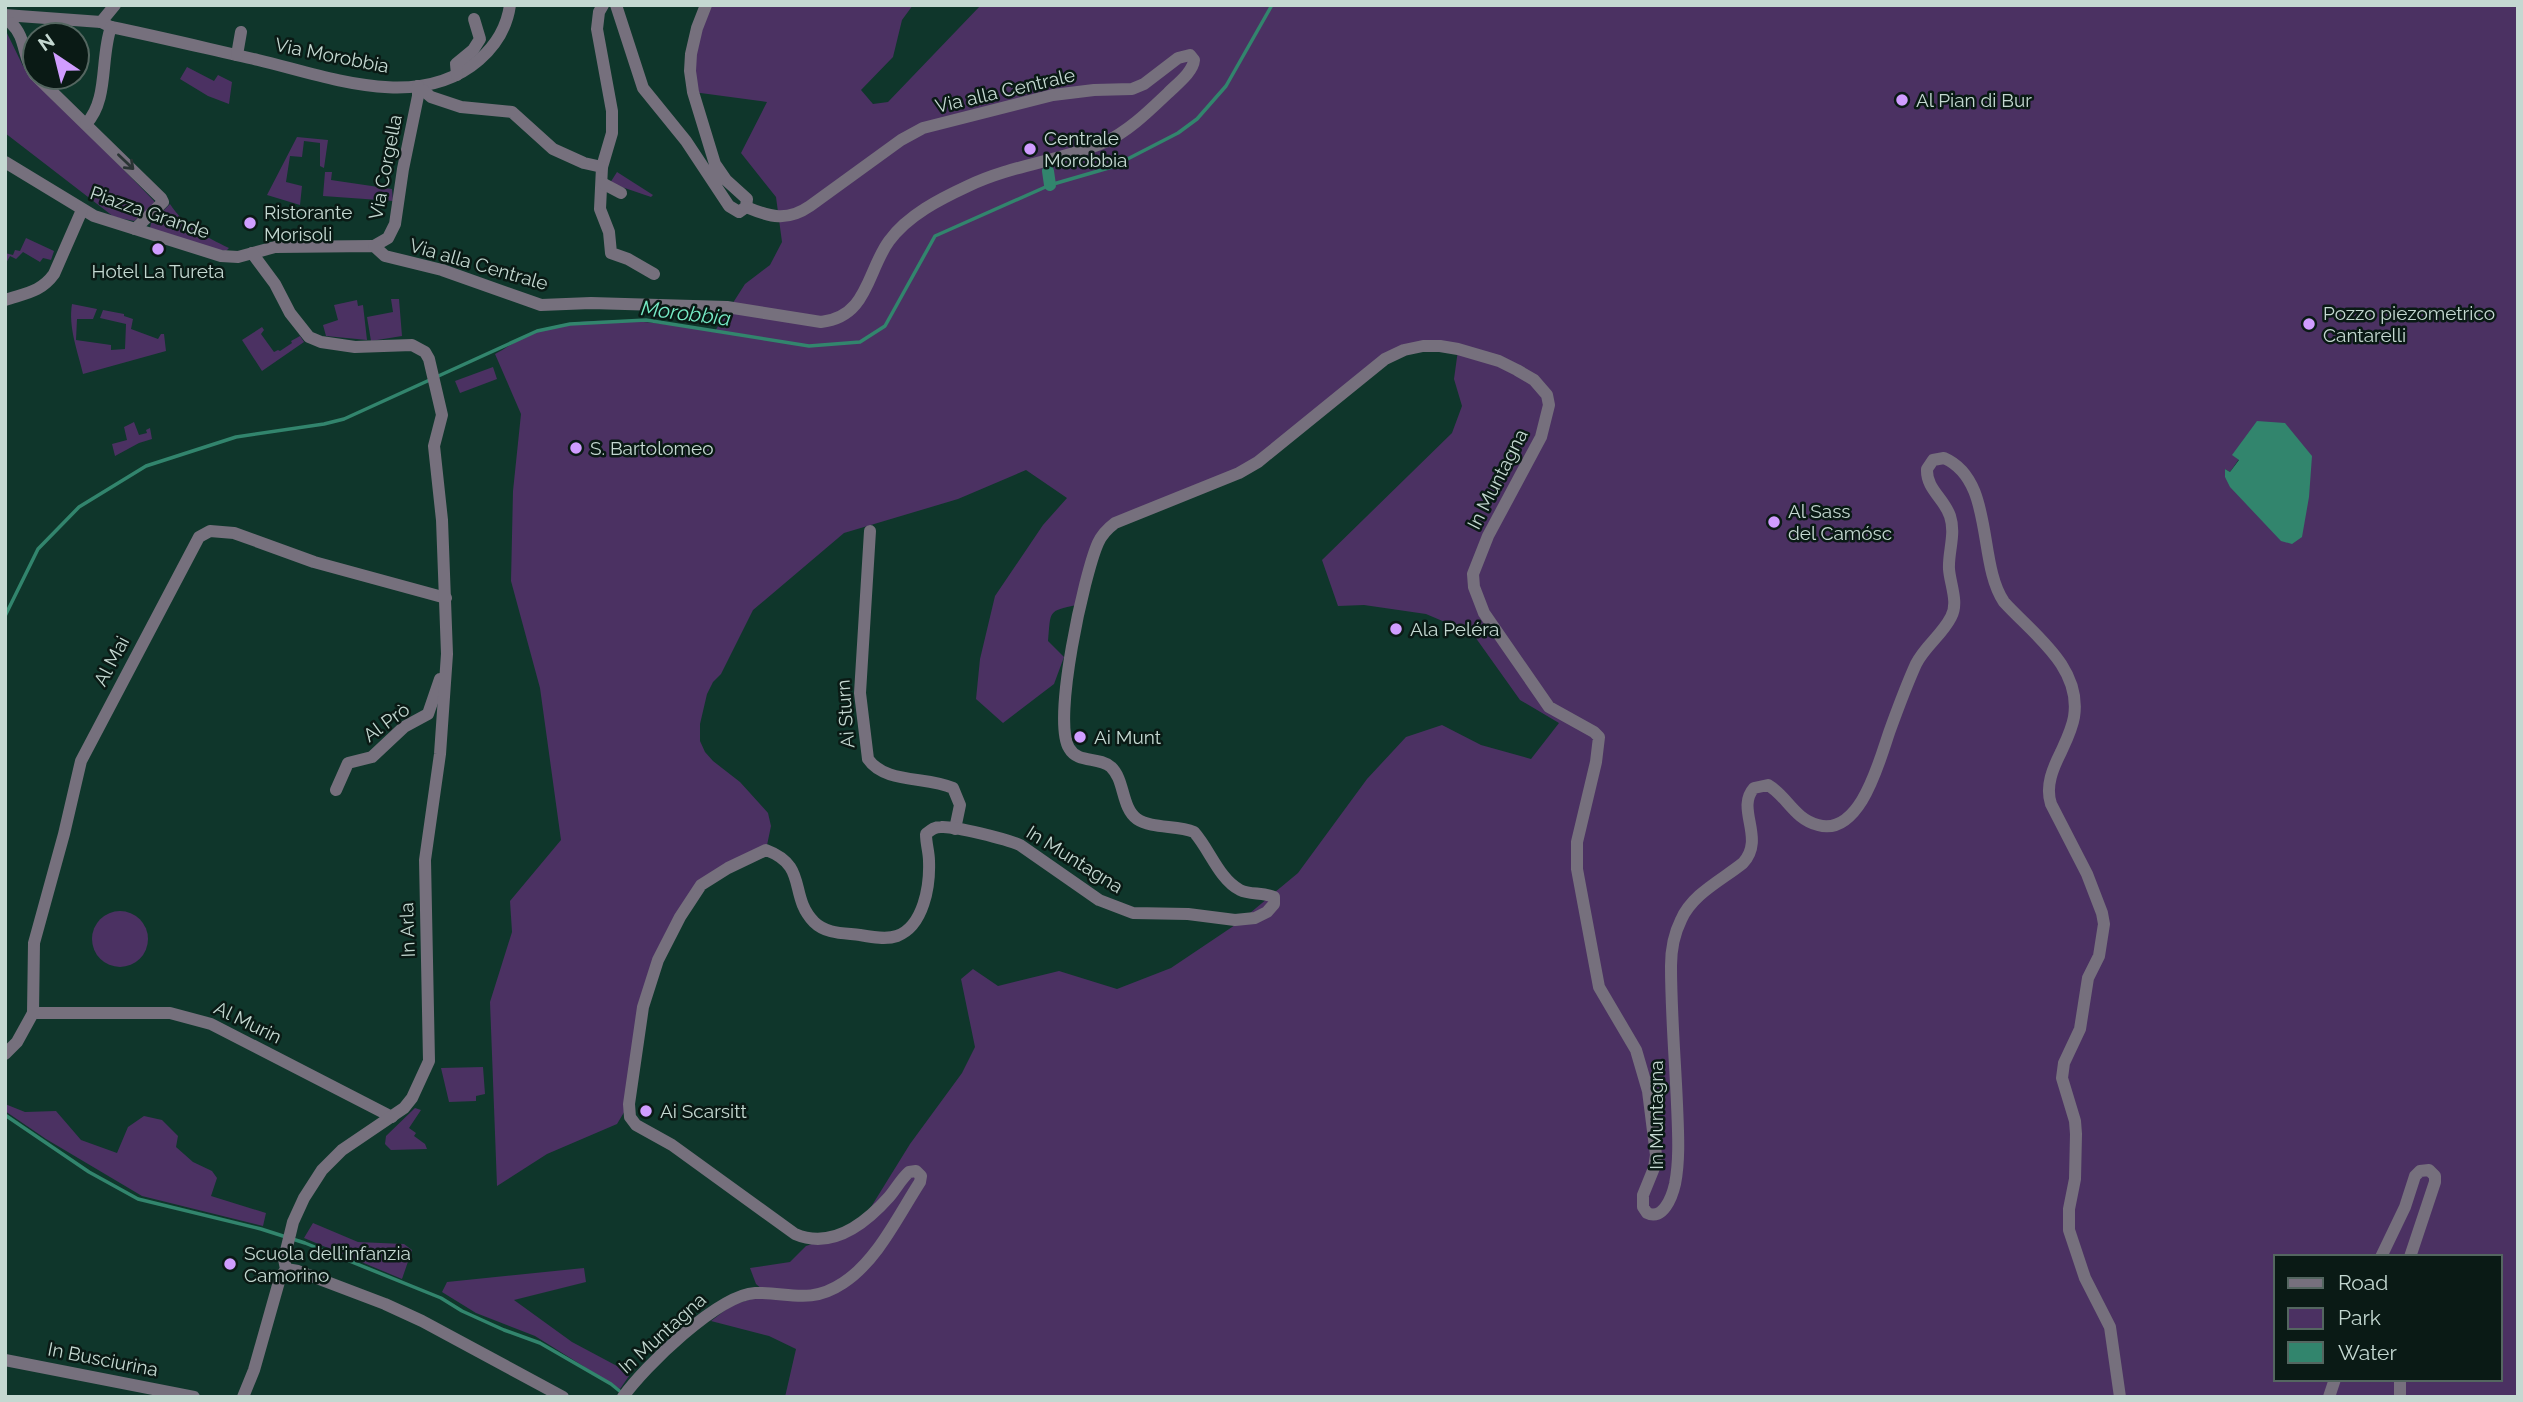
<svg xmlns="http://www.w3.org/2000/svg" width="2523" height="1402" viewBox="0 0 2523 1402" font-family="Raleway,sans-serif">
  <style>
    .green { fill: #4b3162; fill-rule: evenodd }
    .water { fill: #32856d }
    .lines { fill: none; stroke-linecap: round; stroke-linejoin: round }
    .stream { stroke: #32856d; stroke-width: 3.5 }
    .canal { stroke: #32856d; stroke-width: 12 }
    .minor { stroke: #76707d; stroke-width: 12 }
    .oneway { stroke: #2a3434 }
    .poi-dot { fill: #d09dff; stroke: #0a1a15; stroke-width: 2.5 }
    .labels { text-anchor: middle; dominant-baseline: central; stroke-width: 5; stroke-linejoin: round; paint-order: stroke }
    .street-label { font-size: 19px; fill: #c4d8d1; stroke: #0a1a15 }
    .poi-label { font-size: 19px; fill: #c4d8d1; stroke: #0a1a15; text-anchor: start }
    .water-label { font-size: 21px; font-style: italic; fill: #75eac5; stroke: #0a1a15 }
  </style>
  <rect width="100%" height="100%" fill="#0f362b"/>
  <g class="green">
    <path d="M706 5H913L902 20 893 57 861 90 873 104 888 102 981 5H2518V1397H785L796 1349 769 1336 711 1321 732 1305 768 1294 756 1284 750 1268 790 1262 806 1246 858 1228 910 1144 962 1073 975 1047 961 979 973 969 998 986 1059 971 1117 989 1171 968 1238 923 1298 873 1367 779 1406 737 1442 725 1481 745 1531 759 1559 723 1520 700 1473 634 1426 614 1364 605 1338 606 1322 560 1452 433 1462 406 1454 379 1458 350H1404L1258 462 1104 532 1077 605C1047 611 1051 611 1048 641L1064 657 1054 684 1003 723 976 699 980 659 995 596 1043 525 1067 498 1026 470 958 499 844 533 753 610 721 674 713 682 707 694 700 724V741L705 752 713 761 740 782 768 813 771 826 766 850 701 885 658 960 629 1104 617 1124 547 1154 497 1186 490 1002 512 932 510 901 561 840 540 688 511 581 513 491 521 414 495 354C508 347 523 336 538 331 592 312 660 323 715 331L745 284 770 265 782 242 776 197 741 153 767 102 693 92 690 82ZM2233 455 2309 497 2225 477V469L2230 472 2239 459ZM2276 1257H2500V1379H2276Z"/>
    <path d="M5 29 23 66 154 201 155 204 134 221 114 217 5 133Z"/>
    <path d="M187 67 214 81 218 75 232 82 229 104 208 96 180 79Z"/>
    <path d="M297 137 328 140 324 168 320 166V143L304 141 302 157 290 156 286 182 302 186 300 205 267 195Z"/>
    <path d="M325 172H332L331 180 392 189 393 201 323 196Z"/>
    <path d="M617 172 653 195 651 197 610 183Z"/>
    <path d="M170 204C184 226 206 237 229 248L226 251 197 246 150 228 151 223Z"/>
    <path d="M26 238 54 251 51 260 43 258 40 262 23 252 16 259 10 256 5 265V253L13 255 15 250 20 251Z"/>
    <path d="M391 299H399L402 336 371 341 367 317 393 312Z"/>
    <path d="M357 300 358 306 363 305 367 340 326 336 323 325 338 320 334 305Z"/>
    <path d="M72 304 97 309 93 319H77L76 340 111 345V350L125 349 126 324 100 318 103 310 124 314V316L133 319 131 329 158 339 161 334H164L166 351 83 374C78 352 68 327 72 304Z"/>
    <path d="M262 327 264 330 261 334 274 352 278 350 280 351 292 343 291 341 300 336 304 342 262 371 242 340Z"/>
    <path d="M493 367 497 379 460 393 455 381Z"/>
    <path d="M134 422 139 435 147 433 146 430 150 428 152 439 139 443 115 456 112 444 127 440 124 427Z"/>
    <circle cx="120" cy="939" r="28"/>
    <path d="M483 1067 485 1094 476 1096V1101L449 1102 441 1068Z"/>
    <path d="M5 1104 25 1112 56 1111 81 1140 117 1153 128 1127 144 1116 162 1120 178 1136 176 1147 193 1162 212 1171 217 1178 211 1196 266 1213 263 1226 142 1196 46 1139 5 1111Z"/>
    <path d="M415 1108 421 1110 409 1128 416 1133 414 1136 425 1144 427 1149 391 1150 385 1144 386 1136Z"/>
    <path d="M313 1223 358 1242 404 1244 412 1250 402 1279 304 1238Z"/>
    <path d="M584 1268 586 1282 514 1300 572 1342 617 1366 629 1376 620 1389 535 1336 476 1313 442 1292 447 1282Z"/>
  </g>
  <path class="water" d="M2257 421 2285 423 2312 456 2309 497 2302 537 2292 544 2281 541 2230 487 2225 477V469L2230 472 2239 460 2232 455Z"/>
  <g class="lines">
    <g class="stream">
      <path d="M5 616 38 549 79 507 146 466 236 437 324 424 344 419 537 331 570 324 646 320 809 346 860 342 885 326 935 236 1050 185 1112 167 1178 133 1197 119 1226 86 1272 5"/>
      <path d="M5 1115 89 1172 138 1199 261 1229 305 1243 441 1298 462 1311 504 1330 540 1343 611 1384 622 1393"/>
    </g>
    <path class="canal" d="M1048 171 1050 185"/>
    <g class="minor">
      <path d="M603 5 599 12 597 29 612 111V133L602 167 600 209 609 232 611 253 628 259 654 274"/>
      <path d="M616 5 643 88 686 141 729 206 739 212 746 207 747 199 726 180 715 164 693 92 690 71 691 54 697 28 706 5"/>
      <path d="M5 15 101 22 111 27C160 37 209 49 258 60 326 76 418 113 479 60 495 46 507 27 510 5"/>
      <path d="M101 22 115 5"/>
      <path d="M11 23C27 38 22 58 35 75"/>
      <path d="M237 55 241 32"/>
      <path d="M457 75 456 64 473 50 480 39 474 19"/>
      <path d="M37 77 161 198 163 202 135 229"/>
      <path d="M418 86 431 97 461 107 512 112 553 149 584 163 602 167"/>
      <path d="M86 124C109 100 100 58 111 27"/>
      <path d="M5 162 94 216 221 256 238 257 275 247 374 246 385 256 442 270 541 305 591 303 727 307 821 322C868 317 867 271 889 241 908 215 940 199 968 186 1011 165 1061 161 1105 142 1129 131 1150 110 1168 93 1177 84 1193 72 1194 60L1190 55 1178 58 1144 84 1132 89 1094 90 1053 95 923 128 901 140 810 206C787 222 770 217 746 207"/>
      <path d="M602 183 621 193"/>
      <path d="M374 246 388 238 395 224 403 169 418 96V86"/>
      <path d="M5 300C26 293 41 292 54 274L82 210"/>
      <path d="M870 531 860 693 868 759C885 784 927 776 953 788L960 805 955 829"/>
      <path d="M336 790 348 763 372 757 404 727 428 714 440 679"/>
      <path d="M33 1013H170L211 1024 392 1117"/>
      <path d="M5 1054 17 1042 33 1013 34 943 64 834 81 761 199 537 210 531 234 533 314 562 446 598"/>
      <path d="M2381 1257 2405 1207 2415 1176 2420 1171 2429 1170 2435 1176V1182L2410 1257"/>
      <path d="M286 1269 298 1271 385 1304 422 1321 563 1397"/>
      <path d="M5 1360 194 1397"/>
      <path d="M2400 1379V1397"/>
      <path d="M243 1397 254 1370 280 1278 286 1269 284 1259 293 1222 304 1198 322 1170 342 1150 404 1108 412 1098 429 1061 425 860 440 754 447 654 442 520 434 446 442 415 429 359 425 352 412 345 355 347 321 342 309 337 290 313 275 284 252 253"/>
      <path d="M623 1397C644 1367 718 1295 755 1293 788 1292 810 1305 843 1283 877 1261 898 1216 920 1182L921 1176 916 1171 909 1172C901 1179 896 1189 889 1197 865 1224 832 1250 795 1234L672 1145 636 1125 630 1117 629 1104 643 1007 658 960 680 917 701 885 728 868 766 850C809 866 788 895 814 922 826 934 844 933 860 935 871 937 886 940 897 936 924 926 930 885 929 861 929 852 926 844 926 834 931 830 934 827 941 827 955 826 1006 839 1020 845L1099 900 1133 913 1188 914 1235 920 1255 918 1267 912 1274 904V897C1263 892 1250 895 1240 890 1219 879 1210 850 1194 832 1177 825 1152 829 1137 819 1121 807 1125 780 1111 767 1098 756 1078 764 1069 748 1052 720 1084 575 1098 543 1102 534 1107 529 1115 523L1239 473 1258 462 1385 359 1404 350 1423 346H1440L1458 349 1499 361 1517 370 1534 380 1547 395 1549 405 1541 437 1488 536 1473 574 1474 587 1484 613 1549 707 1594 732 1599 737 1596 762 1577 842V869L1599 987 1636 1050 1648 1091 1656 1155 1654 1168 1643 1195V1207L1647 1213C1663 1221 1672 1197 1675 1184 1680 1159 1678 1130 1677 1104 1675 1058 1671 1012 1671 966 1671 950 1674 934 1681 920 1692 894 1722 880 1743 863 1766 838 1735 809 1754 788L1768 785C1787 796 1794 819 1818 825 1861 837 1880 758 1890 730 1898 708 1906 686 1916 664 1925 646 1942 635 1951 617 1959 603 1950 584 1949 569 1948 552 1956 534 1950 516 1944 498 1926 489 1927 469L1933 460 1944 458C1995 480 1977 563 2004 602 2033 634 2082 667 2074 717 2072 729 2066 741 2061 752 2053 768 2045 786 2051 804L2087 874 2102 913 2104 924 2099 956 2088 978 2080 1029 2064 1063 2062 1078 2075 1121 2076 1134 2075 1179 2069 1209V1230L2085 1278 2110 1327 2120 1397"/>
      <path d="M2329 1397 2335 1379"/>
    </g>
  </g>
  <defs><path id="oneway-shaft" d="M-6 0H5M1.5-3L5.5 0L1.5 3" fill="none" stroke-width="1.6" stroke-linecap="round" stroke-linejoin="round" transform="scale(1.75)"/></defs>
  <use class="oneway" href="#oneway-shaft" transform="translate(126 162) rotate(44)"/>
  <g class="poi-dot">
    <circle cx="1902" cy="100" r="7"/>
    <circle cx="1030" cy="149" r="7"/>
    <circle cx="250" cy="223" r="7"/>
    <circle cx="158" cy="249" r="7"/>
    <circle cx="2309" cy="324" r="7"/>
    <circle cx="576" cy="448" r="7"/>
    <circle cx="1774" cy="522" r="7"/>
    <circle cx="1396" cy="629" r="7"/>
    <circle cx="1080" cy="737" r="7"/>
    <circle cx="646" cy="1111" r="7"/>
    <circle cx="230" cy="1264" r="7"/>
  </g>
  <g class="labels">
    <g class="street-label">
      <text transform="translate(332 55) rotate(11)">Via Morobbia</text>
      <text transform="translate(1005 90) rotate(-13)">Via alla Centrale</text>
      <text transform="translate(385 167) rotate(-79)">Via Corgella</text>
      <text transform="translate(150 212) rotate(19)">Piazza Grande</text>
      <text transform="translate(479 264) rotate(16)">Via alla Centrale</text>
      <text transform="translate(1497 479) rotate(-63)">In Muntagna</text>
      <text transform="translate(111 661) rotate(-62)">Al Mai</text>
      <text transform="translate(845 714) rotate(-94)">Ai Sturn</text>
      <text transform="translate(386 722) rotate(-36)">Al Prò</text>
      <text transform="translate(1075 859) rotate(32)">In Muntagna</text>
      <text transform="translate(407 930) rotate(-92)">In Arla</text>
      <text transform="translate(248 1022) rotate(26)">Al Murin</text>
      <text transform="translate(1656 1115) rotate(-90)">In Muntagna</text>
      <text transform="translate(662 1333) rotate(-42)">In Muntagna</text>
      <text transform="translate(103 1359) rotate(11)">In Busciurina</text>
    </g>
    <g class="poi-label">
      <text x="1916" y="100">Al Pian di Bur</text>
      <text x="1044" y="138">Centrale<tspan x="1044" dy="22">Morobbia</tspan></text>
      <text x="264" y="212">Ristorante<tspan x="264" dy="22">Morisoli</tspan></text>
      <text x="158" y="271" text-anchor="middle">Hotel La Tureta</text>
      <text x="2323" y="313">Pozzo piezometrico<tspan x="2323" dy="22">Cantarelli</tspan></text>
      <text x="590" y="448">S. Bartolomeo</text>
      <text x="1788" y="511">Al Sass<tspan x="1788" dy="22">del Camósc</tspan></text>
      <text x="1410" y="629">Ala Peléra</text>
      <text x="1094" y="737">Ai Munt</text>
      <text x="660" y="1111">Ai Scarsitt</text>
      <text x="244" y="1253">Scuola dell’infanzia<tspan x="244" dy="22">Camorino</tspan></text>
    </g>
    <g class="water-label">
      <text transform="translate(686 313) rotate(7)">Morobbia</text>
    </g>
  </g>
  <rect width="2523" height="1402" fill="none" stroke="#c4d8d1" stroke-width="14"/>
  <rect x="2274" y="1255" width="228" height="126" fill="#0a1a15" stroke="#546660" stroke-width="2"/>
  <rect x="2288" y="1278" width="35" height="10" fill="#76707d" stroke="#546660" stroke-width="2"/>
  <text x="2338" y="1290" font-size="21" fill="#c4d8d1">Road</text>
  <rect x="2288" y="1308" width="35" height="21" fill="#4b3162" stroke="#546660" stroke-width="2"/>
  <text x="2338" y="1325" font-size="21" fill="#c4d8d1">Park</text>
  <rect x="2288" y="1342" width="35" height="21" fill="#32856d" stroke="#546660" stroke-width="2"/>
  <text x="2338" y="1360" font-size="21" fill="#c4d8d1">Water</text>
  <g transform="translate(56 56) rotate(325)"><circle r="33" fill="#0a1a15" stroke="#546660" stroke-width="2"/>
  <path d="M0-5L12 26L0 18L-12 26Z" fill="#d09dff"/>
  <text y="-10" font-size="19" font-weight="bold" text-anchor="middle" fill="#c4d8d1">N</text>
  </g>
</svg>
